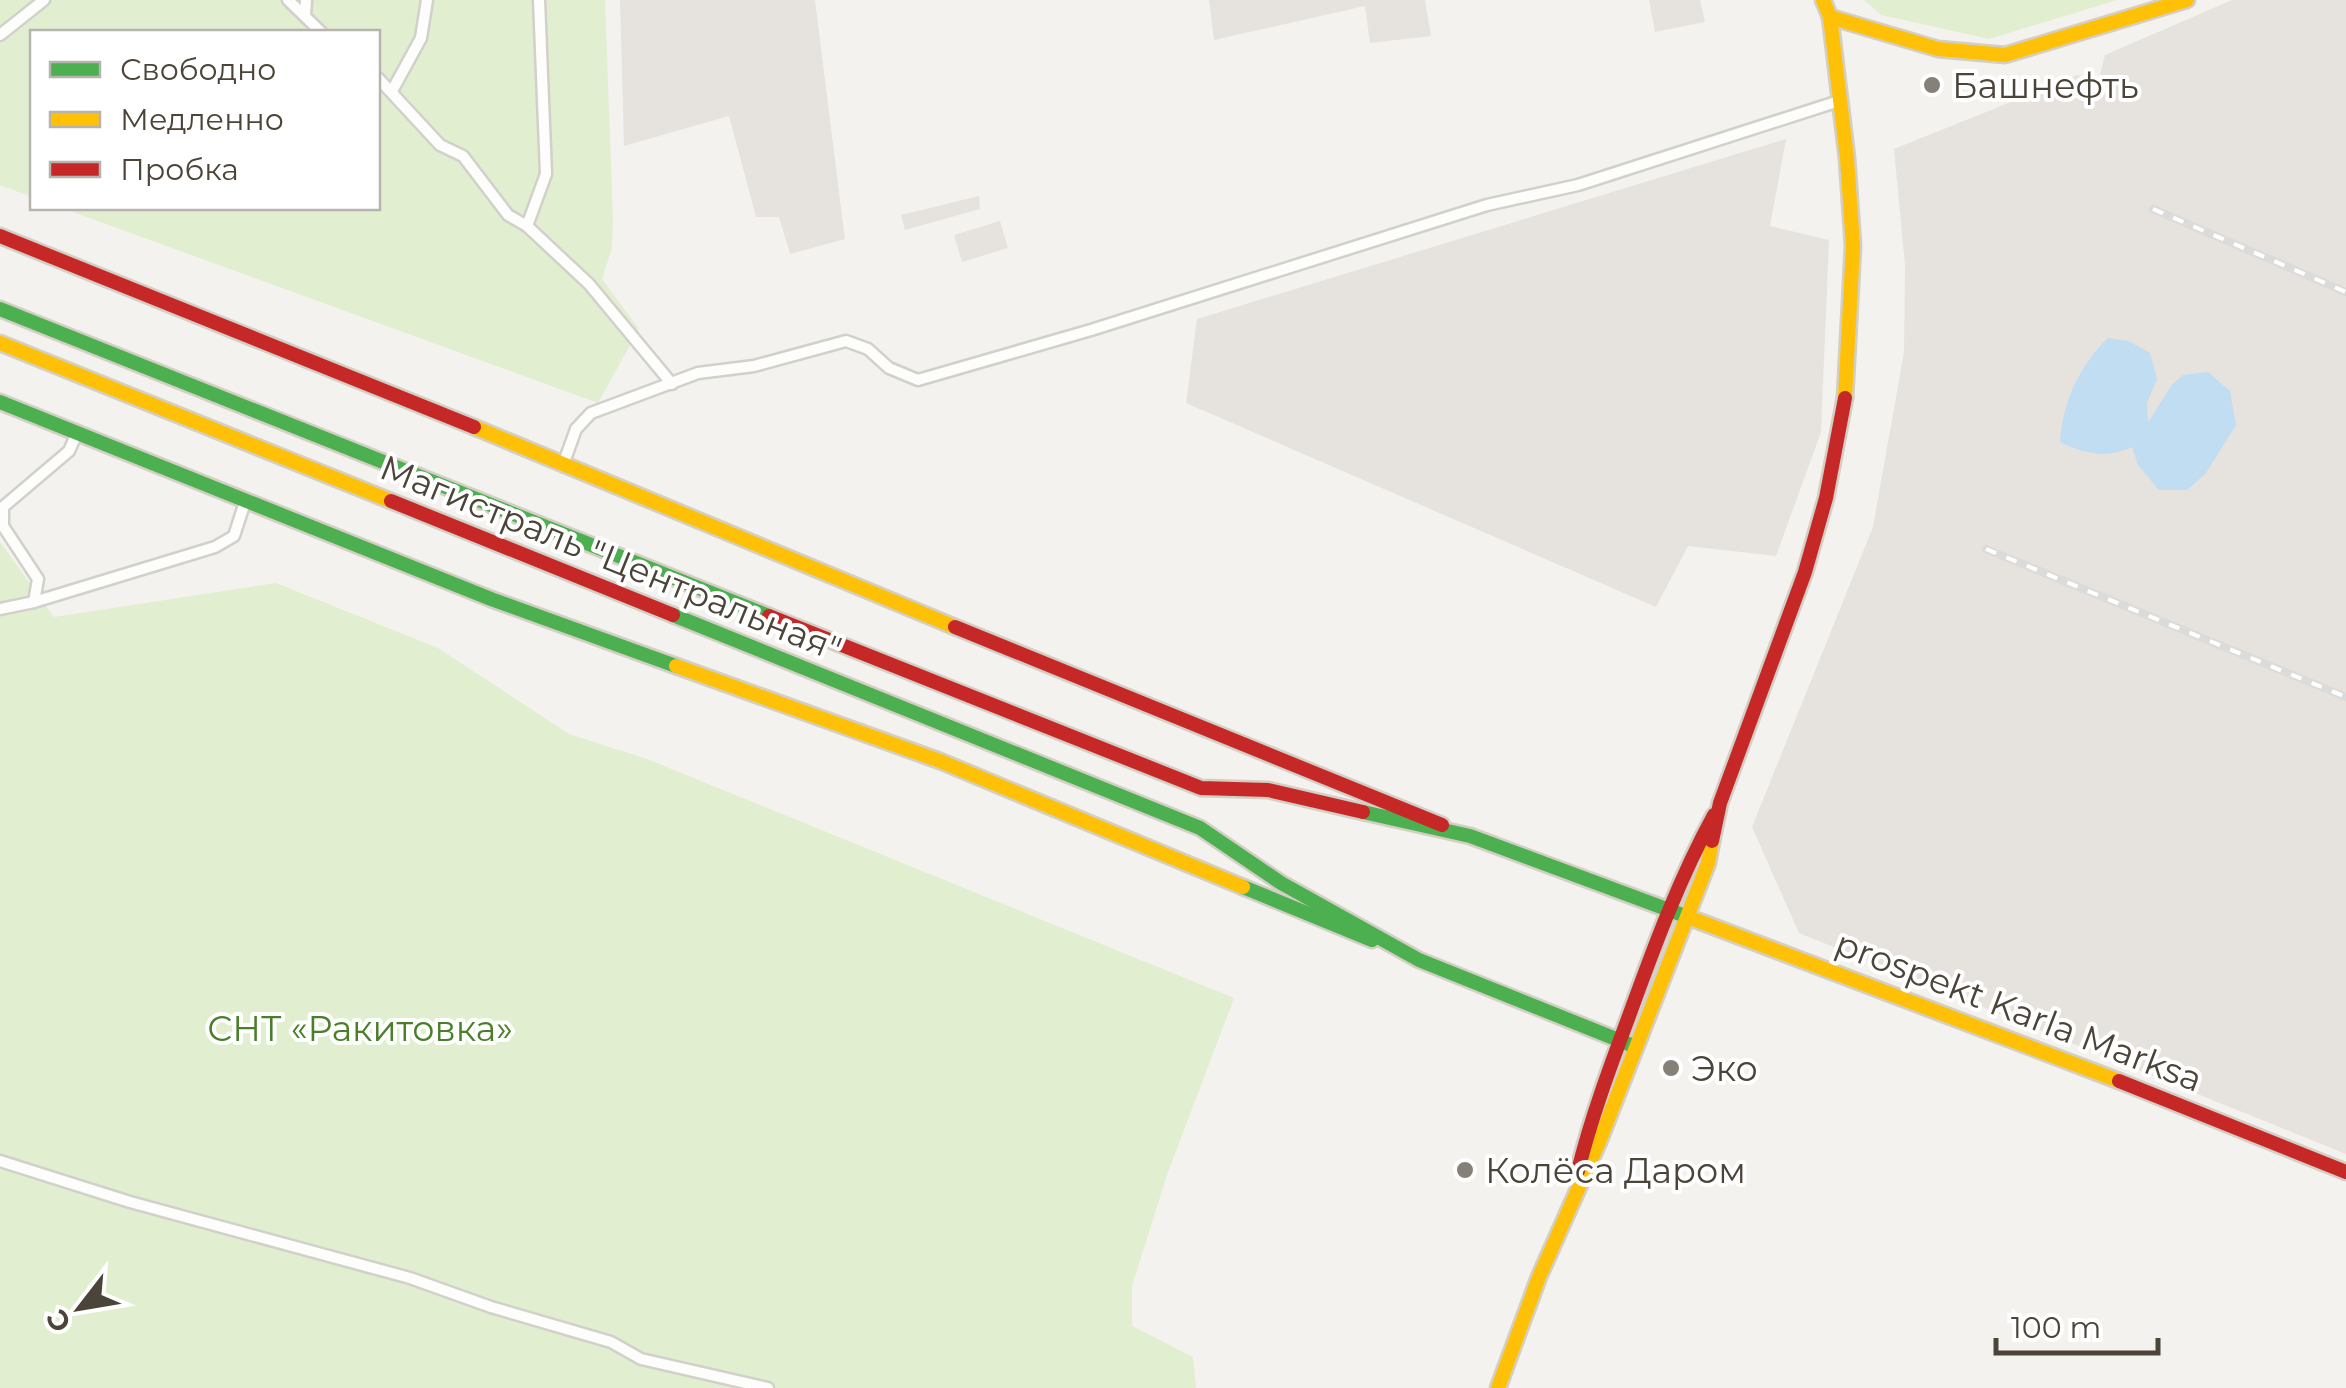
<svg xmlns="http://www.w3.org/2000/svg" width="2346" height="1388" viewBox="0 0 2346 1388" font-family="Montserrat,sans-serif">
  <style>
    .industrial { fill: #e6e2de }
    .green { fill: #e1eecf }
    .parking { fill: #e6e3df }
    .water { fill: #c0ddf1 }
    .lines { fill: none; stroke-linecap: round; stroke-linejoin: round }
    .street-casing { stroke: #d2d0cb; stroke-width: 15 }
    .fast-casing { stroke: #d3cfc5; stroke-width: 19 }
    .slow-casing { stroke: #d3cfc5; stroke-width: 19 }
    .jam-casing { stroke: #d3cfc5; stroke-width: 19 }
    .street { stroke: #fdfdfc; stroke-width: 10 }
    .fast { stroke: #4caf50; stroke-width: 14 }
    .slow { stroke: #ffc107; stroke-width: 14 }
    .jam { stroke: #c62828; stroke-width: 14 }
    .rail-casing { stroke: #dbdbda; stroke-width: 8 }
    .rail { stroke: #fff; stroke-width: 4; stroke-dasharray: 11; stroke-linecap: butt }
    .poi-dot { fill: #868178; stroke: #fff; stroke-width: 4 }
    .labels { text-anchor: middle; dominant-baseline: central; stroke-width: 8; stroke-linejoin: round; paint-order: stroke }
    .poi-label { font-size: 35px; fill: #4b4439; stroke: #fff; text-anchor: start }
    .street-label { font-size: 35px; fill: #4b4439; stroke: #fff }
    .park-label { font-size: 35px; fill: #4a7f2a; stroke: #fff }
  </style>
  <rect width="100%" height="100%" fill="#f4f2ee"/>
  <g class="industrial">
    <path d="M2232 0H2346V1154L1799 933 1752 827 1873 527 1904 352 1905 265 1894 149 2078 75 2098 83 2105 55Z"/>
    <path d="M1786 139 1770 226 1829 240 1821 432 1776 556 1688 546 1656 607 1186 403 1197 319Z"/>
  </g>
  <g class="green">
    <path d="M0 0H605L613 219 612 248 602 279 639 329 598 403 62 208H378V32H32V197L0 185Z"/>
    <path d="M1864 0H2117L1989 39 1881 15Z"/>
    <path d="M0 542 54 617 276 583 438 648 569 734 647 759 1234 998 1167 1175 1132 1286V1326L1193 1357 1196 1388H0Z"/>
  </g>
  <g class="parking">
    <path d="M620 0H815L845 239 790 254 779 217H756L729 116 624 146Z"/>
    <path d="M1209 0H1425L1431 36 1370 43 1365 6 1214 40Z"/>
    <path d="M1649 0H1700L1705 22 1655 32Z"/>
    <path d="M979 196 980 209 905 230 901 215Z"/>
    <path d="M1000 221 1008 248 962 262 954 235Z"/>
  </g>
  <path class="water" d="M2108 338 2128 341 2150 353 2157 379 2147 403 2148 422 2172 385 2183 375 2208 372 2230 391 2236 425 2206 473 2187 490H2159L2138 465 2132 447C2106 459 2085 454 2060 442 2063 402 2079 366 2108 338Z"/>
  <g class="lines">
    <defs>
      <g id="street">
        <path d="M288 0 321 32"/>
        <path d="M305 16 306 0"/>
        <path d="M0 35 44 0"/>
        <path d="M378 78 440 145 463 156 508 215 527 226 589 284 672 384"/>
        <path d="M392 91 421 38 427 0"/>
        <path d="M527 226 546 174 539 0"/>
        <path d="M563 465 576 429 591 413 698 373 754 366 846 341 868 349 889 368 918 380 1091 330 1487 205 1578 185 1839 101"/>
        <path d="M34 602 38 579 3 526V507L69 451 77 433"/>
        <path d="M0 609 34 602 215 547 234 536 245 502"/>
        <path d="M0 1161 130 1202 410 1278 491 1307 611 1342 641 1359 768 1388"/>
      </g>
      <g id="fast">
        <path d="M0 309 769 616"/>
        <path d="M0 402 491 599 676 666"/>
        <path d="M673 615 1200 828 1281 883 1419 960 1636 1047"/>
        <path d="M1363 812 1470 836 1688 917"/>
        <path d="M1243 887 1372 940"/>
      </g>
      <g id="slow">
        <path d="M1823 0 1830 17 1847 158 1853 246 1845 398"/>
        <path d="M1830 17 1938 49 2005 55 2187 0"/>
        <path d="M0 343 391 501"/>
        <path d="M474 427 955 627"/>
        <path d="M676 666 940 761 1243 887"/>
        <path d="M1688 917 2119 1081"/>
        <path d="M1498 1388 1539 1277 1599 1142 1708 863 1712 841"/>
      </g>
      <g id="jam">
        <path d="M0 236 474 427"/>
        <path d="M391 501 673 615"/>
        <path d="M769 616 1201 788 1268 790 1363 812"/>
        <path d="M955 627 1442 825"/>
        <path d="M1712 841 1720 803 1805 572 1826 498 1845 398"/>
        <path d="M2119 1081 2346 1172"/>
        <path d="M1578 1171C1591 1118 1610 1067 1629 1016 1654 947 1679 879 1714 815"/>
      </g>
    </defs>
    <use href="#street" class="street-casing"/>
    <use href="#fast" class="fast-casing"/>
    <use href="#slow" class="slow-casing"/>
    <use href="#jam" class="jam-casing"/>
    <use href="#street" class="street"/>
    <use href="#fast" class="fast"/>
    <use href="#slow" class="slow"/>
    <use href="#jam" class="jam"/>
    <defs>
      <g id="rail">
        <path d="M2153 209 2346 292"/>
        <path d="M1986 549 2346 697"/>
      </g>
    </defs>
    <use href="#rail" class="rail-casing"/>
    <use href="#rail" class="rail"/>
  </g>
  <g class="poi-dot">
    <circle cx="1932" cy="85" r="10"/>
    <circle cx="1671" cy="1068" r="10"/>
    <circle cx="1465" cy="1170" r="10"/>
  </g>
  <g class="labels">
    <g class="poi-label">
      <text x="1952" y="85">Башнефть</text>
      <text x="1691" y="1068">Эко</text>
      <text x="1485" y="1170">Колёса Даром</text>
    </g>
    <g class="street-label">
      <text transform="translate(611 558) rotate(22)">Магистраль "Центральная"</text>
      <text transform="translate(2019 1011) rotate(21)">prospekt Karla Marksa</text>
    </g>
    <g class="park-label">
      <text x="360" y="1028">СНТ «Ракитовка»</text>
    </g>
  </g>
  <rect x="30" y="30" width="350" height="180" fill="#ffffff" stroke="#b7b4b0" stroke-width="2.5"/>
  <rect x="50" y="62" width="50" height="15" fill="#4caf50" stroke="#b7b4b0" stroke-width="2.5"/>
  <text x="120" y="80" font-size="30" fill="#4b4439">Свободно</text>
  <rect x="50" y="112" width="50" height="15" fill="#ffc107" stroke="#b7b4b0" stroke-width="2.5"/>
  <text x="120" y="130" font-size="30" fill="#4b4439">Медленно</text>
  <rect x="50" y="162" width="50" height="15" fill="#c62828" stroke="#b7b4b0" stroke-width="2.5"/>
  <text x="120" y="180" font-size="30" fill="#4b4439">Пробка</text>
  <g transform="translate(80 1308) rotate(239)" stroke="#ffffff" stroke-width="8" paint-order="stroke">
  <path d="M0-8L18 38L0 25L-18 38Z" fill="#4b4439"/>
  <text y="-15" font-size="28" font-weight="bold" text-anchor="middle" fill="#4b4439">С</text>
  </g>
  <path d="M1996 1338v15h162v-15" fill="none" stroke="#4b4439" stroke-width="5"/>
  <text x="2011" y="1338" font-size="30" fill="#4b4439" stroke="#ffffff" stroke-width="8" paint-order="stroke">100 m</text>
</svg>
